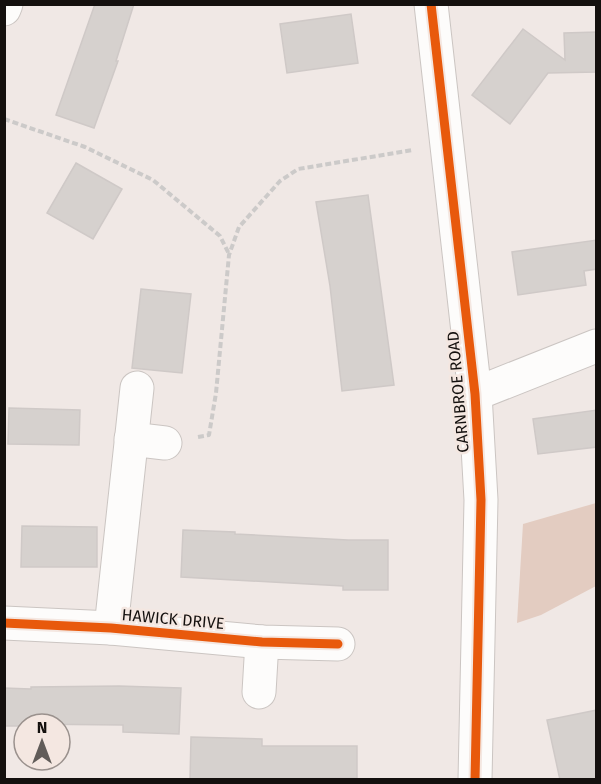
<svg xmlns="http://www.w3.org/2000/svg" width="601" height="784" viewBox="0 0 601 784" font-family="'Fira Sans',sans-serif">
  <style>
    .green { fill: #e3ccc1 }
    .building { fill: #d6d1ce; stroke: #cfc9c7; stroke-width: 1.5 }
    .lines { fill: none; stroke-linecap: round; stroke-linejoin: round }
    .minor-casing { stroke: #cbc5c2; stroke-width: 35 }
    .path { stroke: #cccac9; stroke-width: 4; stroke-dasharray: 6 3; stroke-linecap: butt }
    .minor { stroke: #fdfcfb; stroke-width: 33 }
    .cycleway-casing { stroke: #f4e7e1; stroke-width: 13 }
    .cycleway { stroke: #e8590c; stroke-width: 9 }
    .labels { text-anchor: middle; dominant-baseline: central; stroke-width: 5; stroke-linejoin: round; paint-order: stroke }
    .street-label { font-size: 16px; fill: #14100e; stroke: #f4e7e1 }
  </style>
  <rect width="100%" height="100%" fill="#f0e8e5"/>
  <path class="green" d="M596 503V586L541 615 517 623 523 524Z"/>
  <g class="building">
    <path d="M95 4H134L116 61H118L94 128 56 115Z"/>
    <path d="M351 14 358 63 287 73 280 24Z"/>
    <path d="M523 29 565 60 564 33 597 32V72L548 73 510 124 472 95Z"/>
    <path d="M76 163 122 189 93 239 47 213Z"/>
    <path d="M368 195 394 385 342 391 330 286 316 202Z"/>
    <path d="M597 240V269L584 271 586 285 518 295 512 252Z"/>
    <path d="M141 289 191 294 182 373 132 368Z"/>
    <path d="M9 408 80 410 79 445 8 444Z"/>
    <path d="M597 410V447L538 454 533 419Z"/>
    <path d="M22 526 97 527V567H21Z"/>
    <path d="M183 530 235 532V534L348 540H388V590H343V586L181 577Z"/>
    <path d="M119 686 181 688 179 734 123 732V725L24 724V726H4V688L31 689V687Z"/>
    <path d="M597 710V780H560L547 720Z"/>
    <path d="M191 737 262 739V746H357V778L190 780Z"/>
  </g>
  <g class="lines">
    <defs>
      <g id="minor">
        <path d="M431 4 475 394 481 500 475 780"/>
        <path d="M4 9 6 4"/>
        <path d="M475 394 596 346"/>
        <path d="M131 439 165 443"/>
        <path d="M4 623 111 628 262 642 338 644"/>
        <path d="M111 628 137 388"/>
        <path d="M259 692 262 642"/>
      </g>
    </defs>
    <use href="#minor" class="minor-casing"/>
    <g class="path">
      <path d="M4 119 85 147 153 180 220 236 229 254"/>
      <path d="M198 437 209 435 216 393 229 255 239 227 280 181 298 169 413 150"/>
    </g>
    <use href="#minor" class="minor"/>
    <defs>
      <g id="cycleway">
        <path d="M431 4 475 394 481 500 475 780"/>
        <path d="M4 623 111 628 262 642 338 644"/>
      </g>
    </defs>
    <use href="#cycleway" class="cycleway-casing"/>
    <use href="#cycleway" class="cycleway"/>
  </g>
  <g class="labels">
    <g class="street-label">
      <text transform="translate(458 392) rotate(-95)">CARNBROE ROAD</text>
      <text transform="translate(173 619) rotate(5)">HAWICK DRIVE</text>
    </g>
  </g>
  <rect width="601" height="784" fill="none" stroke="#14100e" stroke-width="12"/>
  <g transform="translate(42 742)"><circle r="28" fill="#f4e7e1" stroke="#9a918d" stroke-width="1.5"/>
  <path d="M0-4.5L10 22L0 15L-10 22Z" fill="#615c59"/>
  <text y="-9" font-size="16" font-weight="bold" text-anchor="middle" fill="#14100e">N</text>
  </g>
</svg>
